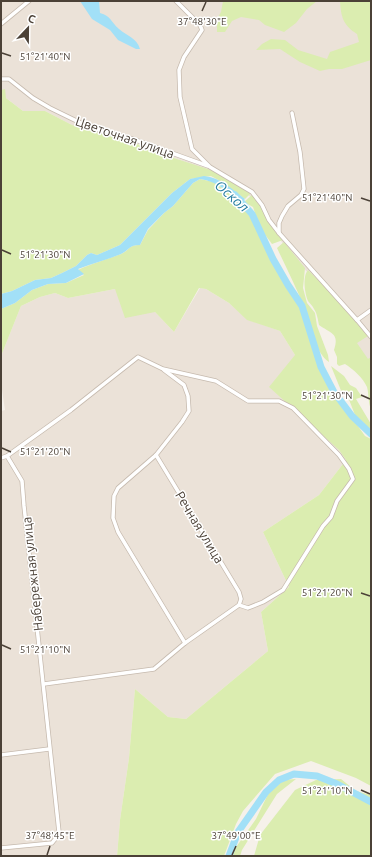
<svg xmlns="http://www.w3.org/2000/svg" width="372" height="857" viewBox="0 0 372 857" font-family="Ubuntu,sans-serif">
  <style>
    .residential { fill: #ebe2d8 }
    .green { fill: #dbedb0 }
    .water { fill: #a2e0f7 }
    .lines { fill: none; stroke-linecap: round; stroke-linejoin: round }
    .river { stroke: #a2e0f7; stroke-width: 7 }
    .street-casing { stroke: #c6baae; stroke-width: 5 }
    .street { stroke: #fff; stroke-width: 3.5 }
    .ticks { fill: none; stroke: #4b4137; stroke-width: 1.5 }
    .labels { text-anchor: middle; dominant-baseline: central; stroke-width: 3; stroke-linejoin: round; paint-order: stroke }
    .street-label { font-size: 13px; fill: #4b4137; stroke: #fff }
    .water-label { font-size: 14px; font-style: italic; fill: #217b9f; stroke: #fff }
    .ticks-label { font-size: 10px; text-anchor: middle; fill: #4b4137; stroke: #fff; stroke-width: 3; stroke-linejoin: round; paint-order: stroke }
  </style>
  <rect width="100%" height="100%" fill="#f6f1ea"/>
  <g class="residential">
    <path d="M1 1H371V361L368 364 354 341 342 309 294 258 271 228 254 200 242 190 188 163 140 145 72 125 45 111H23L1 94Z"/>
    <path d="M200 288 206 289 229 303 247 319 280 331 295 355 339 450 346 460 319 495 263 532 289 587 261 612 268 651 186 719 168 717 135 689 129 758 120 820 117 856H1V411L5 410 1 383V356L21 306 40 297 55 293 68 298 115 289 155 312 174 332Z"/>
  </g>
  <g class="green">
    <path d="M223 1H317L307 9 296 23 284 32 265 25 259 20 241 17 232 21 225 32H217V19L221 12Z"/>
    <path d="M340 1H371V60L342 69H329L320 71 300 62 280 49 256 50 262 44 271 39 285 40 298 50 327 59 330 52 359 42 357 34C343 25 341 17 340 1Z"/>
    <path d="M5 89 6 98 23 111H45L72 125 140 145 174 158 220 173 251 193 245 199 222 182 211 176 190 179 172 193 120 245 97 255 91 253 87 255 76 266 62 273 51 278 35 280 12 291 1 294V90Z"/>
    <path d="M200 179 214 182 232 195 240 204 252 214 273 259 288 285 302 306 321 367 334 392 365 436 371 439V786L356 778 311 761 275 774 243 811 236 824 224 856H117L120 820 129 758 135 689 168 717 186 719 268 651 261 612 289 587 263 532 319 495 346 460 339 450 269 387 295 355 280 331 247 320 229 303 206 289 199 288 174 332 155 312 125 318 115 289 68 298 55 293 40 297 21 306 1 356V309L15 303 32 290 48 284 66 283 84 275 78 270C92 263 106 260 121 254 130 250 128 245 140 245L148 230 164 213 173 206 193 183Z"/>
    <path d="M253 194C263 209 275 223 283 240L272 244 260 228 253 207 244 202Z"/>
    <path d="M284 242 305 268 303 288 307 303 315 313 317 326 328 355 329 362C315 353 309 322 304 307 296 287 286 267 277 248Z"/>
    <path d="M308 270 341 303 368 336 357 343 368 359 371 357V409C368 403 369 394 367 387 363 378 353 369 345 364L339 366 337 364V357L334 350C340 333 330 333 319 325 318 320 317 313 314 309 313 306 310 304 308 301 305 294 302 277 308 270Z"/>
    <path d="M331 366 344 376 350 385 356 388 362 397 356 399 371 424V430L368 429 363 422 355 415 348 397 342 393Z"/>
    <path d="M296 779 277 794 242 850 240 856H233L234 850 256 819 269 792 284 780Z"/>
    <path d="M341 779 356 791 371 795V856H254L260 835 295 790 316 780Z"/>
  </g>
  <g class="water">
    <path d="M80 1H99L100 13C111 16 111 22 119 29 127 36 137 38 140 49H136L118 40 110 30 92 19Z"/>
    <path d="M204 176C220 177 233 190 245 199L240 204C227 190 218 182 200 179L193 183 173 206 164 213 148 229 140 245C129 245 129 250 121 254 107 260 93 263 78 269L84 274 66 283 48 284 32 290 15 303 1 309V294L12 291 35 280 51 278 62 273 76 266 87 255 91 253 97 255 120 245 172 193 190 179Z"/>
  </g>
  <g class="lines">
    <g class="river">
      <path d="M235 195 252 214 273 259 288 285 302 306 321 367 334 392 352 416 371 434"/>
      <path d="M229 856 238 832 266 792 279 780 294 774 317 776 337 784 371 802"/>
    </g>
    <defs>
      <g id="street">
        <path d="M176 1 200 25 202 30 184 57 179 70 180 97 192 149 210 167 252 192 262 205 269 220 279 233 357 320 371 337"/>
        <path d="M1 24 29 1"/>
        <path d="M1 79H9L33 98 50 108 91 128 133 139 208 166"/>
        <path d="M279 233V223L282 216 288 206 301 195 304 189 300 152 292 113"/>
        <path d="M357 320 371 310"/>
        <path d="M164 370 184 385 188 396 189 411 182 422 156 455 118 488 114 496 113 518 118 532 185 643"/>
        <path d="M1 458 7 456 71 410 138 357 163 369 216 381 248 401H279L293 408 339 455 349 469 353 479 337 501 331 517 323 526 283 590 263 602 248 608 239 605"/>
        <path d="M44 684 154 669 185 643 239 605 241 599 239 592 156 455"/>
        <path d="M1 755 49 749"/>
        <path d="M1 848 52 843 56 838 59 832 24 506 22 481 7 456"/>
      </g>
    </defs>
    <use href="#street" class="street-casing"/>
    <use href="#street" class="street"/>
  </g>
  <path class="ticks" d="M202 11 206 2M2 53 11 56M361 198 370 201M2 250 11 254M361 395 370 399M2 448 11 452M361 593 370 596M2 645 11 649M361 790 370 794M47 855 50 846M232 855 236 846"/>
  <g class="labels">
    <g class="street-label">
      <text transform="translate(125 137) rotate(19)">Цветочная улица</text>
      <text transform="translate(200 527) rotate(59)">Речная улица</text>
      <text transform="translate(32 574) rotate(-96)">Набережная улица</text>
    </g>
    <g class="water-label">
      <text transform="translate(232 196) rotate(41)">Оскол</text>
    </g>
  </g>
  <g class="ticks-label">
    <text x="202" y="25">37°48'30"E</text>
    <text x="45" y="60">51°21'40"N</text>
    <text x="327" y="201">51°21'40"N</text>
    <text x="45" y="258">51°21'30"N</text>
    <text x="327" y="399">51°21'30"N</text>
    <text x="45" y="455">51°21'20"N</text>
    <text x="327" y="596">51°21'20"N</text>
    <text x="45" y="653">51°21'10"N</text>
    <text x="327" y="794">51°21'10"N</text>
    <text x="50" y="839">37°48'45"E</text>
    <text x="236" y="839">37°49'00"E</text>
  </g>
  <rect width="372" height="857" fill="none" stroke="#4b4137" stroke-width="4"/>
  <g transform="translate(28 28) rotate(22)" stroke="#ffffff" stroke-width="3" paint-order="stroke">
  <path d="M0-3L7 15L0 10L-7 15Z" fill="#4b4137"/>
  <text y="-6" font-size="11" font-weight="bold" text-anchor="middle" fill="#4b4137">С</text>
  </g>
</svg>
